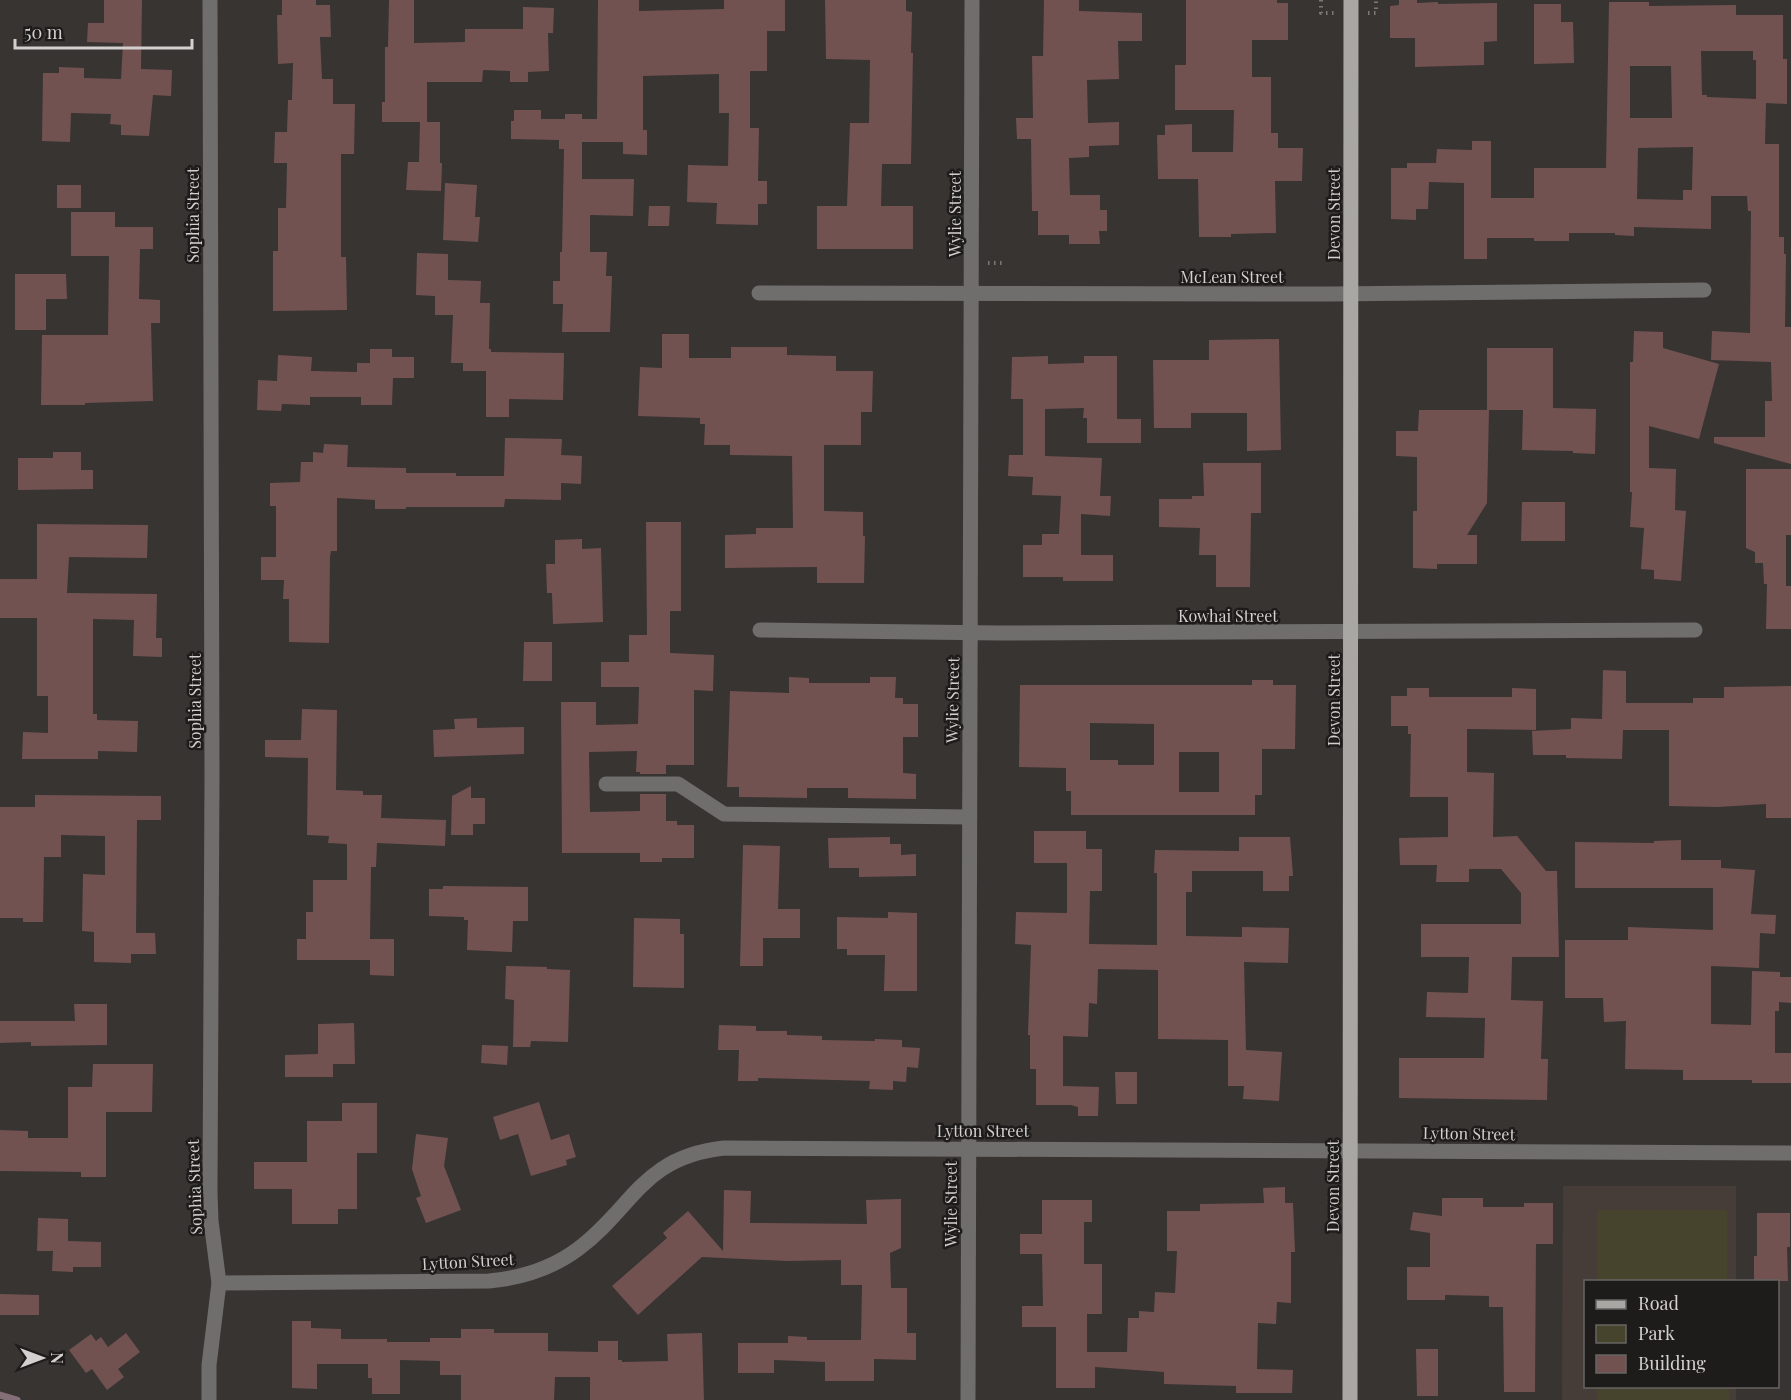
<svg xmlns="http://www.w3.org/2000/svg" width="1791" height="1400" viewBox="0 0 1791 1400" font-family="'Playfair Display',serif">
  <style>
    .built { fill: #473d38 }
    .park { fill: #46442d }
    .lines { fill: none; stroke-linecap: round; stroke-linejoin: round }
    .stream { stroke: #846f78; stroke-width: 7 }
    .building { fill: #715251; fill-rule: evenodd }
    .path { stroke: #7b7876; stroke-width: 4; stroke-dasharray: 1.5 4.5; stroke-linecap: butt }
    .minor { stroke: #6f6e6d; stroke-width: 15 }
    .major { stroke: #a9a7a3; stroke-width: 15 }
    .labels { text-anchor: middle; dominant-baseline: central; stroke-width: 5; stroke-linejoin: round; paint-order: stroke }
    .street-label { font-size: 16px; fill: #d3d0cf; stroke: #1e1c1b }
  </style>
  <rect width="100%" height="100%" fill="#383432"/>
  <path class="built" d="M1563 1186H1736V1281L1586 1282V1386L1736 1387V1400H1562Z"/>
  <g class="park">
    <rect x="1597" y="1210" width="130" height="71"/>
    <rect x="1597" y="1387" width="132" height="13"/>
  </g>
  <g class="lines">
    <path class="stream" d="M0 1395 17 1400"/>
  </g>
  <g class="building">
    <path d="M104 0H142L141 69 172 70 171 96 153 95 149 136 121 135V125L110 124 111 114 71 113 70 142 42 141 43 73H59V67L84 68V78L121 79 123 43 87 42 88 23H104Z"/>
    <path d="M282 0H316V5H330L331 37H320L322 79H333V104H355L354 154H341V257H346L347 310 273 311V251H278V208H286L287 163H274L275 132H287L288 100H292L293 63 278 64 277 15H282Z"/>
    <path d="M389 0H414V43L465 42V29H523V7L554 8 553 33H548L549 71 528 72V82H510V71L483 70 482 82H427V122H440V163H442L441 191 406 190 408 162H419L420 122H382V102H385V47H388Z"/>
    <path d="M598 0H639V11L724 9V0H785V31H767V71H750V128H759L758 181H767V204H758V225L716 224 717 203 687 202 688 165 728 166 729 113H719V74L643 76V130H647V155L623 154V142H582V179H634L633 216 590 215V252H607L606 276H612L610 332H562L563 304H553V281H560V252H562L564 149H559V140L511 139V121H514V110H541V119H565V114H582V119H597Z"/>
    <path d="M825 0H906V11L912 12 911 53H913L911 164H882L881 206H913V249H817V206H847L850 123H869L870 60 826 59Z"/>
    <path d="M1044 0H1079V11L1142 13V41H1118L1119 79 1087 80 1088 123 1119 122V145L1089 146V157L1069 158 1070 195H1100V210H1107V231H1099L1100 244H1069V235H1038V211H1032L1031 139H1017L1016 118H1033L1032 56H1043Z"/>
    <path d="M1186 0H1277V3H1288V40H1252V77H1271V133H1278V148H1303L1302 181H1275L1276 233 1231 234V237H1199L1198 179H1158L1157 135H1165V125L1192 124V152H1233L1234 110H1175V65H1186Z"/>
    <path d="M1399 0H1417V3L1438 2V4L1497 3V41L1484 42V65L1415 67V38H1390V6L1399 5Z"/>
    <path d="M1609 2H1649V6L1736 5V15H1783V59H1787V104L1766 103 1765 144H1779V237H1784V254H1786L1785 327H1791V464L1714 443V437H1765V401H1772L1771 362 1711 360 1712 331 1750 333 1751 211H1748L1747 196H1711V229L1634 227V236L1615 235V233H1569V241H1534V238H1487V259H1464V183L1429 182 1428 209H1416V220L1391 219V168H1407V163H1436L1437 149 1472 150V141H1491V198H1534V168H1606ZM1701 51H1753V60H1756V99L1707 97V95H1702ZM1630 66H1671L1672 118H1630ZM1693 147 1692 190H1683V200L1637 199 1638 148Z"/>
    <path d="M1534 4H1561V22H1573L1574 63 1534 64Z"/>
    <path d="M445 183 477 185 475 217H480L478 242 443 240Z"/>
    <rect x="57" y="185" width="24" height="23"/>
    <path d="M649 206H670L669 226H648Z"/>
    <path d="M71 212H115V227H153V249H140L139 299 160 300V323H151L153 401 85 403V405H41L42 335H108L109 256H71Z"/>
    <path d="M417 253 448 254V280L481 281 480 303H490L489 349H491V352L564 353 563 400 509 399V417H486V371H463V363H451L453 315H435V296L416 295Z"/>
    <path d="M15 274H66L67 299H46V330H15Z"/>
    <path d="M1634 331 1663 332V348L1719 364 1699 439 1649 426V468L1676 469 1675 510 1686 511 1681 581 1654 579V570L1641 569 1644 528 1630 527 1632 492H1630V362H1633Z"/>
    <path d="M662 334H689V358H731V347H787V355L836 356V371H873L872 412H861V445H824V511L863 512V536H865L864 583H817V567L725 568V535L756 534V528H793L792 456 730 455V445H704L705 424H700V418L638 416 640 367 662 368Z"/>
    <path d="M1279 339 1281 450 1247 451V413H1191V428H1154L1153 360H1209V340Z"/>
    <path d="M1487 348H1553V408L1596 409 1595 454 1573 453V451L1522 450 1523 410H1487Z"/>
    <path d="M370 349H392V357H414V378H393L392 405H361V397H310V405L282 404 281 411 257 410 258 380 277 381 278 355 312 357 311 371 357 372V363H370Z"/>
    <path d="M1048 356V364L1084 363V356H1117V419H1141V443H1087V418H1083L1084 408 1045 409V456L1102 458 1100 496H1111L1110 516 1081 514V555H1113V581H1063V577H1023V545H1042V534H1059L1061 496 1032 495 1033 477 1008 476 1009 455H1023V399H1011L1012 357Z"/>
    <path d="M1419 410H1489L1487 503 1467 535H1477V564H1437V569L1413 568V511H1417V457L1396 456V431H1418Z"/>
    <path d="M505 438 562 439 561 455 582 456 581 484 561 483V500L505 499 504 507H406V509H375V500L337 498V551H331L330 557 329 643 289 642V599H283L284 580H261V557H276V506H270V483L300 482 301 462H313V452L323 453 324 444 348 445 347 467 406 468V473H456V476H504Z"/>
    <path d="M53 452H81V470H93V489L18 490V458H53Z"/>
    <path d="M1203 463H1261V513H1251L1250 587H1216V555H1199L1200 528 1159 527V499H1192V496H1204Z"/>
    <path d="M1746 469H1791V535H1786V586H1791V629H1766L1767 584H1764L1763 563H1755V552L1746 548Z"/>
    <path d="M1522 502H1565V541H1521Z"/>
    <path d="M646 522H681V611H670V653L714 655 713 691 694 690V765H666V774H640V772H636L637 751 589 752 590 812 640 811V794H666V821H677V825H694V858H662V862H640V853H562L561 702H596V725L638 724 639 687H601V662H629V635H647Z"/>
    <path d="M37 524 148 525 147 558 69 557 67 593 157 594 156 638H162V657L133 656 134 620 93 619V714H97V720L138 721 137 752 98 751V759H22L23 732 48 733V696H37V618H0V579H37Z"/>
    <path d="M582 539V549L601 548 603 622 553 624 552 593H547L546 564H555V540Z"/>
    <path d="M524 642H552V681H523Z"/>
    <path d="M1603 670 1626 671V703H1693V698H1724V687L1791 686V818H1766V804L1718 807 1669 806V730H1623L1622 759 1566 758V755H1533L1532 731 1571 729V718L1602 719Z"/>
    <path d="M789 677 809 678V683H870V677H896L895 698H903V704H918V737H903V773L916 774V799L848 798V788H807V798L739 797V787H727L730 691 789 693Z"/>
    <path d="M1252 680H1273V685H1296L1295 749H1262V795H1255V815H1071V791H1066V768L1019 767 1020 685H1252ZM1090 723 1154 724V765H1118V760H1090ZM1179 752H1219V792H1179Z"/>
    <path d="M1407 688H1429V697H1512V688L1536 689V730L1467 729V772L1494 773 1493 837 1517 836 1546 871H1557L1559 957H1512L1511 1000 1543 1001 1541 1059H1548L1547 1100 1399 1098V1058H1484L1485 1018 1426 1017 1427 992 1468 993 1469 957H1421V924H1521V893L1501 869H1469V882H1436L1437 865H1400L1399 838 1448 837V797H1410L1411 734H1408V726H1391V696H1407Z"/>
    <path d="M302 709 337 710 336 790 363 791V795H382L381 818 446 820 445 846 377 843 376 867H371L370 939H394V976L370 975V960H297V939H306V912H313V880H347V844L328 843 329 836 307 835 308 758 265 757V740H301Z"/>
    <path d="M477 718V728L524 727V754L434 757 433 730 455 729 454 719Z"/>
    <path d="M471 786V798H485V824H473V835H451L452 796Z"/>
    <path d="M35 795 161 796V820H137L136 933H155L156 954H131V963L94 962V932L82 931 83 874 105 875V836L61 835V857H44L43 922H23V918H0V807H35Z"/>
    <path d="M1034 831H1086V849H1102V891H1090L1089 944 1157 945V873H1154L1155 850 1239 851V837H1290L1293 876H1289V891H1263V871H1192V892H1186V936L1242 937V927L1289 928 1288 963 1244 962 1246 1050 1282 1052 1279 1101 1243 1099 1244 1086H1228V1040L1158 1039V970L1098 969 1097 1004 1089 1003 1088 1037 1063 1036V1086L1099 1087 1098 1116H1078V1107L1071 1105H1036V1069H1030V1035H1028L1031 945 1015 944 1016 912 1067 913V863H1034Z"/>
    <path d="M890 837V844H901V855L916 854V876L859 877V868H829L828 838Z"/>
    <path d="M1681 840V860H1721V868L1755 870 1751 914 1776 915 1775 934 1760 933 1759 968 1711 966V1024L1751 1025 1752 971 1780 972V977H1791V1003L1779 1002V1011H1775V1053H1791V1083H1752V1080H1683V1070L1625 1069 1626 1021 1604 1022 1603 998H1565V940H1628V927L1713 930V888H1575V842L1654 843V841Z"/>
    <path d="M743 845 780 846 778 909H800V938H763V966H740Z"/>
    <path d="M443 886 528 887V921H513L512 952 467 950 468 920H464V917L429 916V889H443Z"/>
    <path d="M888 912 917 913V991H884L885 955H847V949H837V917L888 918Z"/>
    <path d="M634 918 680 919V934H684V988L633 987Z"/>
    <path d="M506 966 547 967V969L570 970 568 1042 531 1041 530 1047H513L514 1000 505 999Z"/>
    <path d="M74 1004H107V1045L31 1046V1042L0 1043V1021H75Z"/>
    <path d="M354 1023 355 1064H333V1077H285V1055L318 1054V1024Z"/>
    <path d="M719 1025 756 1026V1031H787V1035L822 1036V1040L875 1041V1039L902 1040V1047L920 1048 918 1068 907 1067 906 1082 893 1081V1090L869 1089 870 1081 758 1078V1081H738L739 1050H718Z"/>
    <path d="M482 1045 508 1046 507 1065 481 1063Z"/>
    <path d="M93 1064H153L152 1112H106V1177H81V1172L0 1171V1130L28 1131V1138H68V1087H92Z"/>
    <path d="M1115 1072H1137V1104H1116Z"/>
    <path d="M539 1102 551 1140 569 1134 576 1157 566 1160 567 1165 531 1176 518 1134 500 1140 493 1117Z"/>
    <path d="M342 1103H377V1153H357V1209H338V1224H292V1189H254V1162H307V1121H342Z"/>
    <path d="M416 1134 448 1138 444 1166 461 1210 426 1223 416 1198 421 1196 412 1169Z"/>
    <path d="M1285 1187V1203H1293L1295 1252H1291V1303L1277 1302 1276 1324 1258 1323 1257 1369 1293 1370 1292 1393H1236V1386L1164 1384V1372L1095 1367V1388H1056V1327H1022V1306H1043L1042 1254H1020V1234H1042V1200H1092V1222H1084V1264H1102V1314H1087V1352H1127L1128 1318H1139V1311L1154 1312 1155 1292 1175 1293 1177 1251H1167V1211H1200V1204L1264 1203 1263 1188Z"/>
    <path d="M724 1190 751 1191 750 1223 867 1224 866 1200 901 1199V1248L890 1253 891 1288H907V1333H916V1360L874 1359V1381H825V1362L774 1360V1373H738V1343H788V1336L807 1337V1340H861L862 1285H841V1260L787 1261 702 1257 638 1315 612 1286 667 1238 663 1233 688 1211 723 1251Z"/>
    <path d="M1442 1198H1483V1207H1524V1203H1553V1244H1536L1535 1392H1504L1503 1307H1489V1296L1445 1295V1300H1407V1267H1430V1233L1410 1230 1413 1212 1442 1216Z"/>
    <path d="M1757 1213H1790V1247H1787L1788 1281H1754V1256H1757Z"/>
    <path d="M38 1218 68 1219V1241L101 1242V1267H73V1272L52 1271 53 1251H37Z"/>
    <path d="M0 1294 39 1295V1315H0Z"/>
    <path d="M292 1321H311V1328L341 1329V1339H387V1342H430V1338H461V1329H494V1333H548V1351L598 1352V1341H618V1360H622V1362L668 1361 667 1334 702 1333 704 1400H590V1377H555L554 1400H461V1375H440V1361L400 1360V1394H372V1378H368V1364H317V1389L292 1388Z"/>
    <path d="M126 1333 140 1352 118 1369 124 1377 107 1390 92 1369 86 1373 69 1350 91 1334 96 1341 101 1337 108 1347Z"/>
    <path d="M1416 1349H1438V1396H1417Z"/>
  </g>
  <g class="lines">
    <g class="path">
      <path d="M1321 0V13H1334"/>
      <path d="M1368 13H1376V0"/>
      <path d="M988 263H1002"/>
    </g>
    <g class="minor">
      <path d="M759 293 1329 294 1704 290"/>
      <path d="M760 630 999 633 1695 630"/>
      <path d="M606 784H678L724 814 968 817"/>
      <path d="M219 1283 489 1281C522 1278 551 1269 578 1249 634 1207 642 1157 724 1148L1791 1153"/>
      <path d="M209 1400V1365L219 1283 211 1221 210 1192 212 776 210 0"/>
      <path d="M968 1400 972 0"/>
    </g>
    <path class="major" d="M1350 1400 1351 0"/>
  </g>
  <g class="labels">
    <g class="street-label">
      <text transform="translate(954 214) rotate(-90)">Wylie Street</text>
      <text transform="translate(1333 214) rotate(-90)">Devon Street</text>
      <text transform="translate(192 215) rotate(-90)">Sophia Street</text>
      <text x="1232" y="276">McLean Street</text>
      <text x="1228" y="615">Kowhai Street</text>
      <text transform="translate(952 700) rotate(-89)">Wylie Street</text>
      <text transform="translate(1333 700) rotate(-90)">Devon Street</text>
      <text transform="translate(194 701) rotate(-90)">Sophia Street</text>
      <text x="983" y="1130">Lytton Street</text>
      <text transform="translate(1469 1133) rotate(1)">Lytton Street</text>
      <text transform="translate(1332 1186) rotate(-90)">Devon Street</text>
      <text transform="translate(194 1187) rotate(-92)">Sophia Street</text>
      <text transform="translate(950 1204) rotate(-90)">Wylie Street</text>
      <text transform="translate(468 1261) rotate(-3)">Lytton Street</text>
    </g>
  </g>
  <rect x="1584" y="1280" width="195" height="108" fill="#1e1c1b" stroke="#666463" stroke-width="1.5"/>
  <rect x="1596" y="1300" width="30" height="9" fill="#a9a7a3" stroke="#666463" stroke-width="1.5"/>
  <text x="1638" y="1310" font-size="18" fill="#d3d0cf">Road</text>
  <rect x="1596" y="1325" width="30" height="18" fill="#46442d" stroke="#666463" stroke-width="1.5"/>
  <text x="1638" y="1340" font-size="18" fill="#d3d0cf">Park</text>
  <rect x="1596" y="1355" width="30" height="18" fill="#715251" stroke="#666463" stroke-width="1.5"/>
  <text x="1638" y="1370" font-size="18" fill="#d3d0cf">Building</text>
  <g transform="translate(42 1358) rotate(90)" stroke="#1e1c1b" stroke-width="4.5" paint-order="stroke">
  <path d="M0-4.5L10 22L0 15L-10 22Z" fill="#d3d0cf"/>
  <text y="-9" font-size="16" font-weight="bold" text-anchor="middle" fill="#d3d0cf">N</text>
  </g>
  <path d="M15 39v9h177v-9" fill="none" stroke="#d3d0cf" stroke-width="3"/>
  <text x="24" y="39" font-size="18" fill="#d3d0cf" stroke="#1e1c1b" stroke-width="4.5" paint-order="stroke">50 m</text>
</svg>
